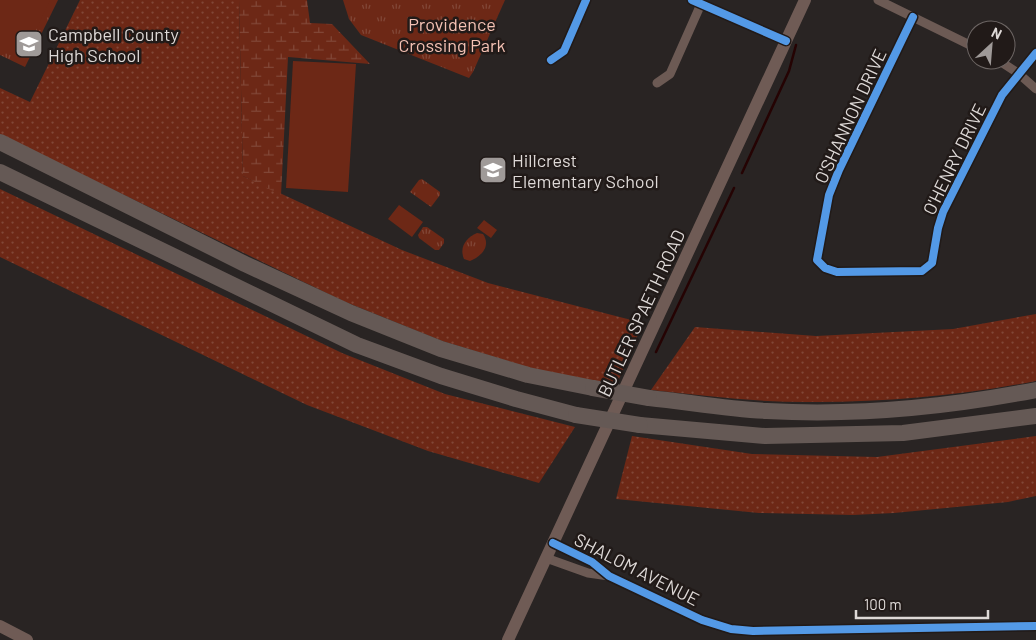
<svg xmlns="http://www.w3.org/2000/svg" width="1036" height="640" viewBox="0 0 1036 640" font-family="Barlow,sans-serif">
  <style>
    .grass { fill: url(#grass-dots) }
    .wetland { fill: url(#wetland-marsh) }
    .park { fill: url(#park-tufts) }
    .pitch { fill: #6d2816 }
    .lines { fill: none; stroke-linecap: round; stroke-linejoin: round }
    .stream { stroke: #250303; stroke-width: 2.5 }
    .minor { stroke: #6c5a54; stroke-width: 9 }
    .secondary { stroke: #6f5b55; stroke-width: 12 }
    .motorway { stroke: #655955; stroke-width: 16 }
    .motorway-bridge { stroke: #655955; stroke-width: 16 }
    .cycleway-casing { stroke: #211a18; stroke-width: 11 }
    .cycleway { stroke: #5399e6; stroke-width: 8 }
    .labels { text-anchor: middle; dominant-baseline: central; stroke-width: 5; stroke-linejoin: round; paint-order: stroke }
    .park-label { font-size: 18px; fill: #f5c2b4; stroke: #211a18 }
    .poi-label { font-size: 18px; fill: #ded9d7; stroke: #211a18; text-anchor: start }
    .street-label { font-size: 18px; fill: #ded9d7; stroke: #211a18 }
  </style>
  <defs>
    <pattern id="grass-dots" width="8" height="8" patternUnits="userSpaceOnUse" patternTransform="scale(1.25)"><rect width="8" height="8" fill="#6d2816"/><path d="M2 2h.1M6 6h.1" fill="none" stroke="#814737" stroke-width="1.8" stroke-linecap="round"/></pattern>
    <pattern id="wetland-marsh" width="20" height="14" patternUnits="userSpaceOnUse" patternTransform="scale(1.25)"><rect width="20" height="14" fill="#6d2816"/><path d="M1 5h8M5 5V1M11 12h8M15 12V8" fill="none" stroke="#814737"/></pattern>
    <pattern id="park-tufts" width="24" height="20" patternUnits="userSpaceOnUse" patternTransform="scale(1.25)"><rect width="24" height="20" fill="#6d2816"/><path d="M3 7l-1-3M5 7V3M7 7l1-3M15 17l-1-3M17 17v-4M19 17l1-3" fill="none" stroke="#814737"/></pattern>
  </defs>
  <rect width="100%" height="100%" fill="#292423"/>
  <g class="grass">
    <path d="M80 0H239L243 176 402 250 488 283 643 323 616 386 530 368 442 341 343 301 0 135V88L30 102Z"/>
    <path d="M0 189 342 353 445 394 575 427 539 483 428 451 307 405 0 257Z"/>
    <path d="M1036 314V381C964 395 890 402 817 402 762 403 706 396 651 390L695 327 816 336 953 329Z"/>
    <path d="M632 436 752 454 877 457 1036 436V496L1008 502 894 513 853 515 759 513 616 499Z"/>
  </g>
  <path class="wetland" d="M239 0H307L310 23 332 24 370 64 288 57 281 195 243 176Z"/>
  <g class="park">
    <path d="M0 0H58L25 67 0 55Z"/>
    <path d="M343 0H505L473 72 469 78 361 35 349 19Z"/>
    <path d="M422 179 440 192V195L431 207 410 192 419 180Z"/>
    <path d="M423 227H427L444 239V243L439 250H435L419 238 418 235Z"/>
    <path d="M477 233 483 234C491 246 482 256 470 261L464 259C459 247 466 238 477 233Z"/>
  </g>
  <g class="pitch">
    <path d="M0 0H50L22 59 0 48Z"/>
    <path d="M293 61 356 64 348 192 286 188Z"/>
    <path d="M399 205 423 222 412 237 388 219Z"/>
    <path d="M484 220 497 230 491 238 477 228Z"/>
  </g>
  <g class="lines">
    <g class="stream">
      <path d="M742 173 789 71 796 45"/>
      <path d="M656 352 734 188"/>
    </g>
    <g class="minor">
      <path d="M692 0 786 41"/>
      <path d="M878 0 976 48"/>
      <path d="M913 17 839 170 829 195 817 260 825 268 837 272 922 271 932 263 938 228 943 212 1002 95 1036 53"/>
      <path d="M551 60 564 51 586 0"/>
      <path d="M998 60 1018 73 1036 89"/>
      <path d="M657 83 670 74 701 4"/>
      <path d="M553 543 592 562 609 576 702 620 731 629 753 631 1036 626"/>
      <path d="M546 558 588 573 609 576"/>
    </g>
    <g class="secondary">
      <path d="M0 626 27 640"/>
      <path d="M508 640 805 0"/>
    </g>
    <g class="motorway">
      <path d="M0 142 245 264 351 313 441 349 528 375 593 388"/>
      <path d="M0 172 357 345 441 376 516 399 576 415"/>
      <path d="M649 398C688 402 727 409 767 411 856 416 948 407 1036 390"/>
      <path d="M640 425 765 436 903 433 1036 416"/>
    </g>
    <g class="motorway-bridge">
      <path d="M593 388 649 398"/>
      <path d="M576 415 640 425"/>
    </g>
    <defs>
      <g id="cycleway">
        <path d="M692 0 786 41"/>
        <path d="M913 17 839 170 829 195 817 260 825 268 837 272 922 271 932 263 938 228 943 212 1002 95 1036 53"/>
        <path d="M551 60 564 51 586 0"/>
        <path d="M553 543 592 562 609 576 702 620 731 629 753 631 1036 626"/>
      </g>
    </defs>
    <use href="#cycleway" class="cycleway-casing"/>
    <use href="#cycleway" class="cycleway"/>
  </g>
  <defs>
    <symbol id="school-square" viewBox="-11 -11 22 22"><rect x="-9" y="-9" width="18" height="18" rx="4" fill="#9f9a98" stroke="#211a18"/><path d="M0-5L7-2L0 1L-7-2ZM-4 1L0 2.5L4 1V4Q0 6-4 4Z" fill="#fff"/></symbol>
  </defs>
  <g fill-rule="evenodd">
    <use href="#school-square" x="13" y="28" width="32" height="32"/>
    <use href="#school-square" x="477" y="154" width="32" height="32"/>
  </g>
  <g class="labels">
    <g class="park-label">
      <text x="452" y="24">Providence<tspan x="452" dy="21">Crossing Park</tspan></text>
    </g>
    <g class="poi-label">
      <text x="48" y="34">Campbell County<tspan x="48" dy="21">High School</tspan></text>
      <text x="512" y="160">Hillcrest<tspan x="512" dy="21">Elementary School</tspan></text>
    </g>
    <g class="street-label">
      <text transform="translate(850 116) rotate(-65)">O'SHANNON DRIVE</text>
      <text transform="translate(954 159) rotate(-64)">O'HENRY DRIVE</text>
      <text transform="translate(641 313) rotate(-65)">BUTLER SPAETH ROAD</text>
      <text transform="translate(637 569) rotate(27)">SHALOM AVENUE</text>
    </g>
  </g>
  <g transform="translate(991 45) rotate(26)"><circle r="24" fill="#211a18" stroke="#6d6664"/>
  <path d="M0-4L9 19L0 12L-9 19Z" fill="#9f9a98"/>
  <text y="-8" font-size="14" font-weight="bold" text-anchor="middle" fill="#ded9d7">N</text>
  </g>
  <path d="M856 610v8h132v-8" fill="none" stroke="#ded9d7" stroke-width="2.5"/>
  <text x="864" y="610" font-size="15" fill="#ded9d7" stroke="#211a18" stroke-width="4" paint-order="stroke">100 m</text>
</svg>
